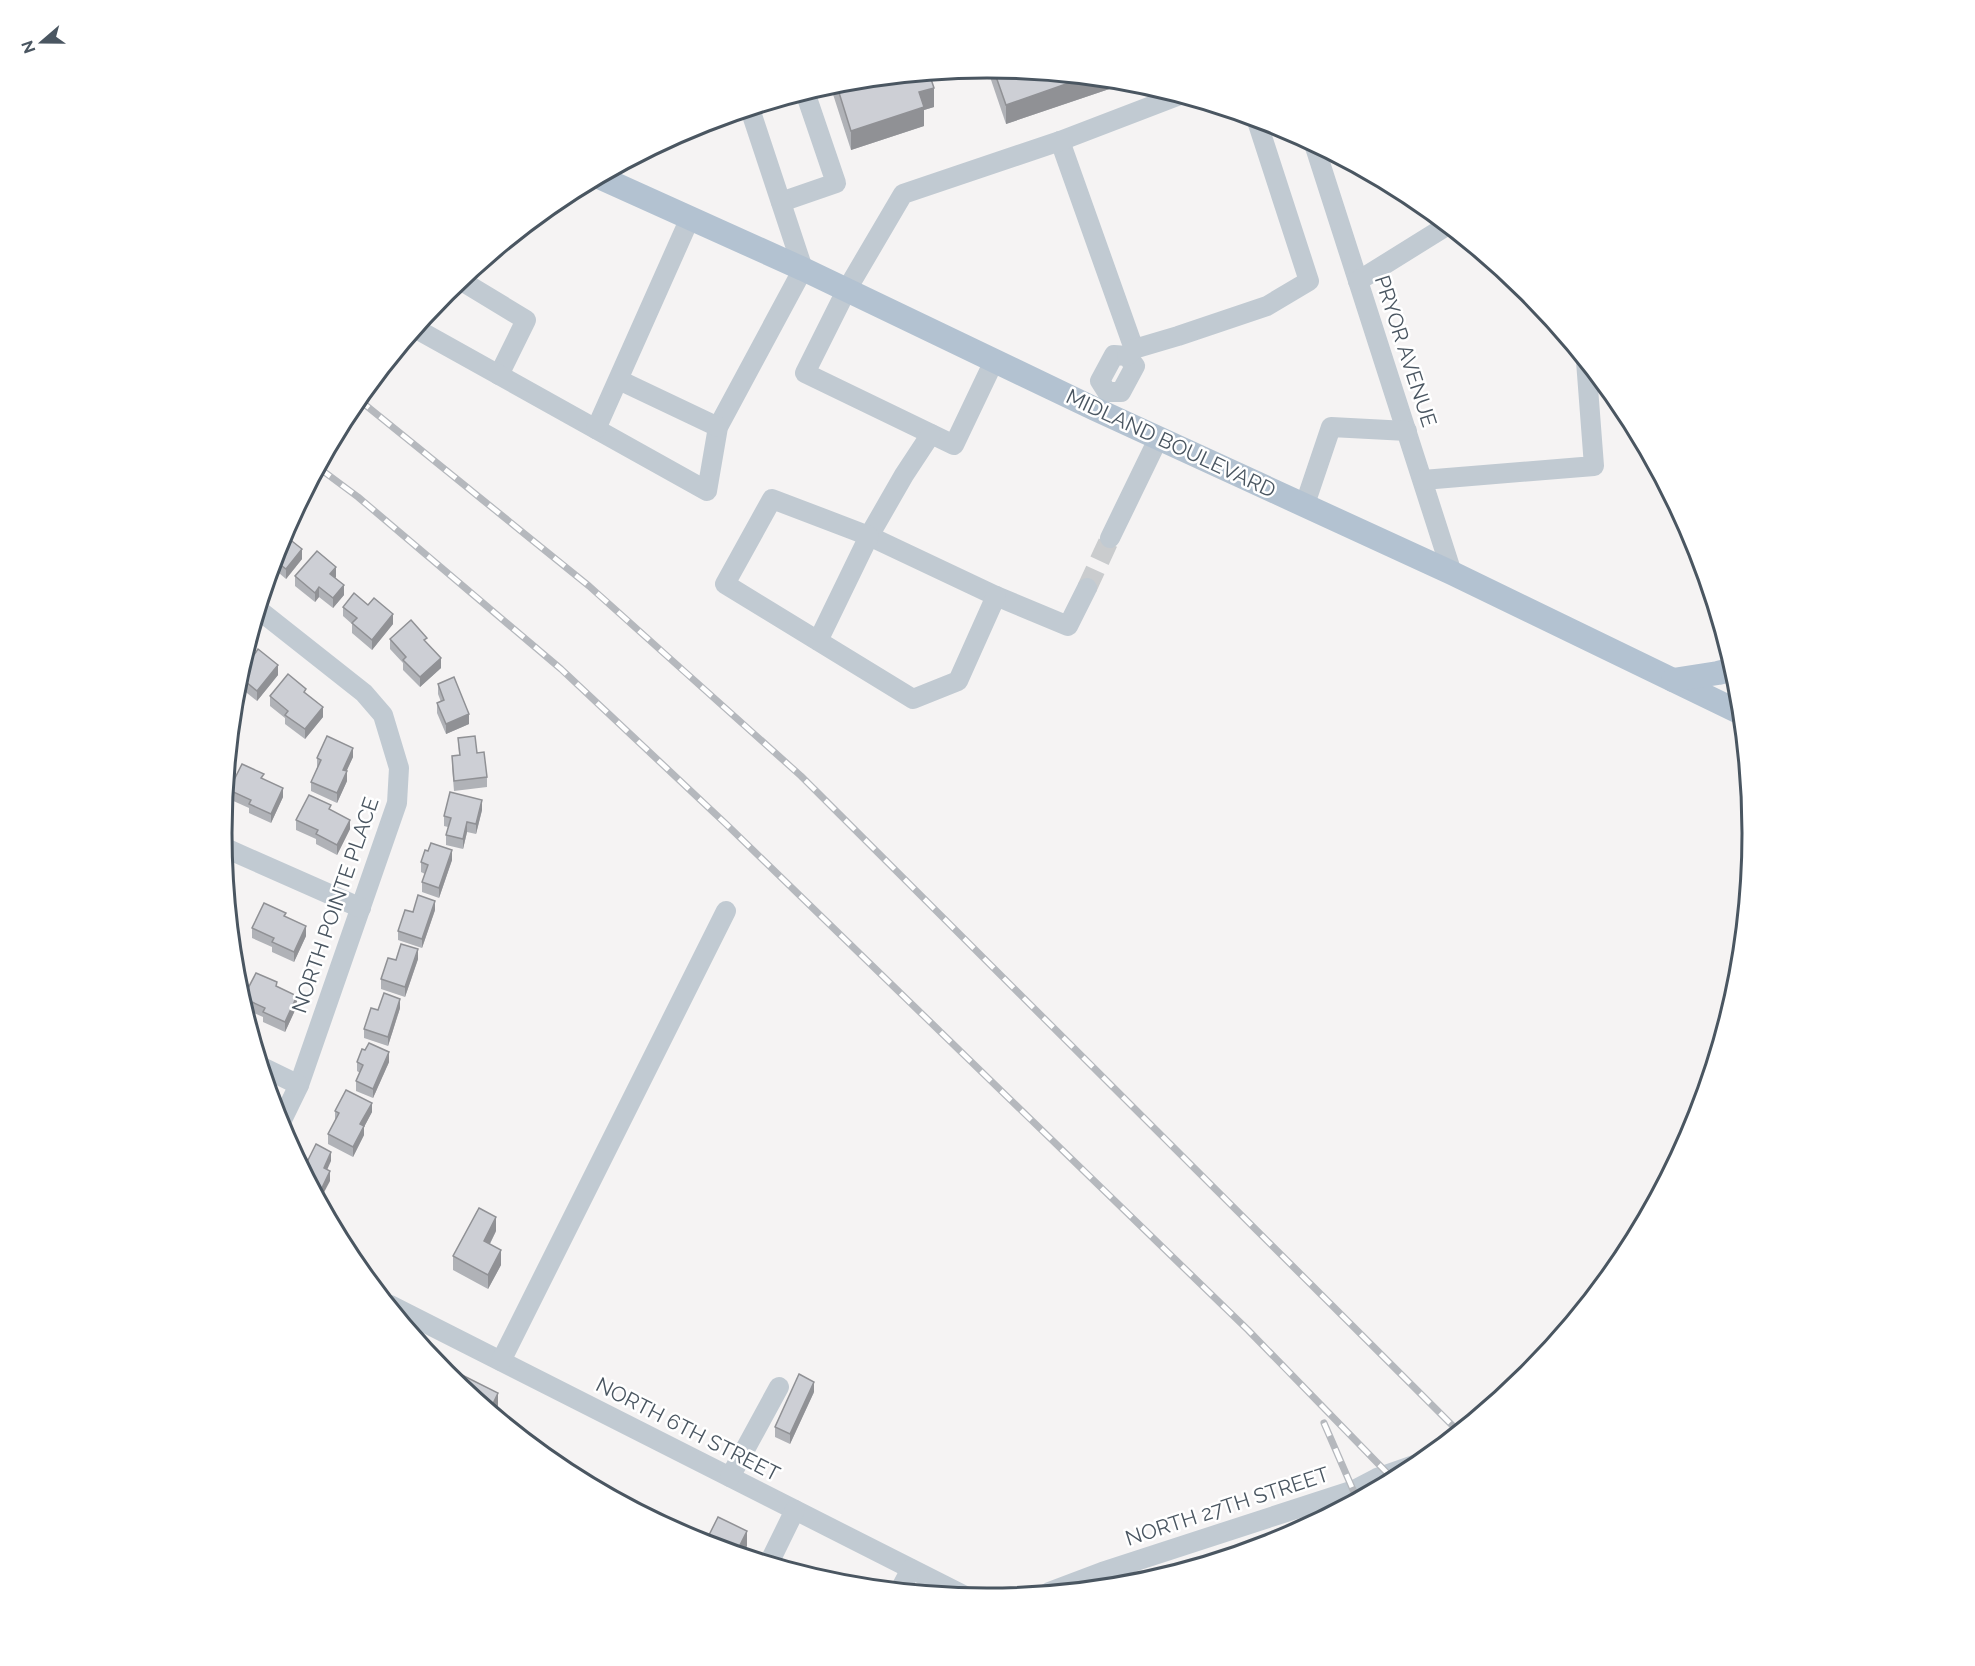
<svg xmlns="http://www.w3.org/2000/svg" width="1975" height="1666" viewBox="0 0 1975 1666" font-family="Raleway,sans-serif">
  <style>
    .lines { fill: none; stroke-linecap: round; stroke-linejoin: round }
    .minor-tunnel { stroke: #caccce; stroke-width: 20; stroke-dasharray: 20 10; stroke-linecap: butt }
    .minor { stroke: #c1cad2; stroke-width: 20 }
    .major { stroke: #b3c2d1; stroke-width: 24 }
    .rail-casing { stroke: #b5b8bd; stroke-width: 7 }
    .rail { stroke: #fff; stroke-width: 4.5; stroke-dasharray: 14; stroke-linecap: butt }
    .wall { fill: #b0b2b7 }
    .shaded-wall { fill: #909195 }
    .building { fill: #cdcfd5; stroke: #909195; stroke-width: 1.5 }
    .labels { text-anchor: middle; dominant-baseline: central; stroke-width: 5; stroke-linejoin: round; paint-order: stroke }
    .street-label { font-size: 21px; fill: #4a5661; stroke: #fff }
    .rim { fill: none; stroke: #4a5661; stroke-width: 3 }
  </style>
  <rect width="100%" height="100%" fill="#f5f3f3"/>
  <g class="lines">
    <path class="minor-tunnel" d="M1087 588 1110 538"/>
    <g class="minor">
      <path d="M1060 141 1134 349"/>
      <path d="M1314 144 1452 573"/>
      <path d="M781 202 836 183 805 92"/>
      <path d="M460 280 526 320 499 375"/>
      <path d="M1358 281 1448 225"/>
      <path d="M420 331 707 491 718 427 803 269 750 109"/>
      <path d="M1114 355 1127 356 1135 366 1121 392H1107L1100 381Z"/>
      <path d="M1127 356 1134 349 1178 336 1267 306 1309 281 1256 118"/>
      <path d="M994 361 954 445 805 373 846 291 903 194 1060 141 1180 95"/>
      <path d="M619 380 718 427"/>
      <path d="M596 429 690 218"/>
      <path d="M931 434 904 475 869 536 996 596 1068 626 1087 588"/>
      <path d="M1423 480 1594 466 1586 361"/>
      <path d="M1305 504 1331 427 1407 431"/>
      <path d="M1110 538 1159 437"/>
      <path d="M259 610 364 693 383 715 399 768 397 803 299 1085 280 1124"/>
      <path d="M818 641 869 536 772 499 725 584 913 699 958 681 996 596"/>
      <path d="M223 847 361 908"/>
      <path d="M262 1067 299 1085"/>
      <path d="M390 1305 965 1596"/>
      <path d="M501 1361 726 911"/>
      <path d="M730 1477 779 1387"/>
      <path d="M769 1563 795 1510"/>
      <path d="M900 1590 911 1569"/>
      <path d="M1049 1592 1102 1572 1354 1490 1377 1478 1420 1463"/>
    </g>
    <g class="major">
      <path d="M599 177 803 269 1095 409 1452 573 1741 713"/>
      <path d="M1673 680 1718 673 1734 669"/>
    </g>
    <defs>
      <g id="rail">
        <path d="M358 399 589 586 801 776 1459 1432"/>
        <path d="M319 468 358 497 561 669 726 824 1248 1330 1394 1480"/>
        <path d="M1324 1423 1357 1499"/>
      </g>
    </defs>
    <use href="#rail" class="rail-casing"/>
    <use href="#rail" class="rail"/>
  </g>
  <g class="wall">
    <path d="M987 68H988L1130 82 1006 124Z"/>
    <path d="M838 82 934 107 924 110V126L851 150 830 85Z"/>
    <path d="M280 540 302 559 286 579 272 567Z"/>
    <path d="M295 576 336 577 335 578 344 595 333 608 319 597 315 602 295 586Z"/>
    <path d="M368 605 393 624 372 650 352 633V624L343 616V607Z"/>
    <path d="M390 639 427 644 441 668 420 687 403 670V663L390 649Z"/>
    <path d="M247 649 278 675 257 701 237 685V681Z"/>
    <path d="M438 684 469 724 446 734 437 713V703L441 702 438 694Z"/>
    <path d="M306 694 323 717 305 739 285 724V718L270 706V696Z"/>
    <path d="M458 738 477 753 487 777V787L454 791 452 766V756L459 755Z"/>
    <path d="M353 757 346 771 347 781 337 803 311 791V782L317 768V758Z"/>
    <path d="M264 779 283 797 271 823 249 813V808L229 799V790Z"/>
    <path d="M331 810 350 829 337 855 316 844V839L296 830V820Z"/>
    <path d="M482 810 476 834 467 832 463 849 446 845V835L448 827 444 826V816Z"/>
    <path d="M452 860 439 898 422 892V882L425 874 421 872V862Z"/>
    <path d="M435 910 422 948 398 940V931Z"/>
    <path d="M286 917 306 936 294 962 272 952V947L252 938V928Z"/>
    <path d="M418 959 405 997 381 989V979L396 960Z"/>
    <path d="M277 987 297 1006 285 1032 263 1022V1017L245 1009 243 1004V998Z"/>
    <path d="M400 1008 388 1046 364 1038V1029L378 1010Z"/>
    <path d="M357 1062H389L373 1098 356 1091V1081L360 1073 357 1071Z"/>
    <path d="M335 1111 372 1112 364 1127V1135L353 1157 328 1144V1134L335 1121Z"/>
    <path d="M496 1231 490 1244 501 1265 488 1289 453 1270V1256Z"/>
    <path d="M814 1392 790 1444 775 1437V1427Z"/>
  </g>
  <g class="shaded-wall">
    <path d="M1086 77 1130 82 1006 124V105Z"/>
    <path d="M934 88V107L924 110V126L851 150V131L919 92Z"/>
    <path d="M302 549V559L286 579V569Z"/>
    <path d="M336 567V577L330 584V574Z"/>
    <path d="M344 585V595L333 608V598Z"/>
    <path d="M319 587V597L315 602V593Z"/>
    <path d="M393 614V624L372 650V640Z"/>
    <path d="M441 658V668L420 687V677Z"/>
    <path d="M278 665V675L257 701V691Z"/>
    <path d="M323 707V717L305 739V729Z"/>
    <path d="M469 714V724L446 734V724Z"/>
    <path d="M353 748V757L343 779V770Z"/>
    <path d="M347 771V781L337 803V793Z"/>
    <path d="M283 788V797L271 823V814Z"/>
    <path d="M482 800V810L476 834V824Z"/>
    <path d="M350 820V829L337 855V845Z"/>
    <path d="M467 822V832L463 849V839Z"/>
    <path d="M452 850V860L439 898V888Z"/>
    <path d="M235 895V904L230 916 229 908Z"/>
    <path d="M435 901V910L422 948V939Z"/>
    <path d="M306 926V936L294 962V952Z"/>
    <path d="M418 949V959L405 997V987Z"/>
    <path d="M297 996V1006L285 1032V1022Z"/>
    <path d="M400 999V1008L388 1046V1037Z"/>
    <path d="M389 1052V1062L373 1098V1089Z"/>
    <path d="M372 1103V1112L364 1127V1135L353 1157V1147L360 1124Z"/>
    <path d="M331 1152V1161L324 1177V1168Z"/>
    <path d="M330 1171V1181L320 1200 319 1198V1194Z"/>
    <path d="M496 1217V1231L484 1255V1241Z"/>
    <path d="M501 1250V1265L488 1289V1275Z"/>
    <path d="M814 1382V1392L790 1444V1434Z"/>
    <path d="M498 1393V1412L496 1416 490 1410Z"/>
    <path d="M747 1531V1546L743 1555 736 1553Z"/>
  </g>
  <g class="building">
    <path d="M993 68 1086 77 1006 105Z"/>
    <path d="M929 73 934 88 919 92 924 107 851 131 836 83Z"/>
    <path d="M283 534 302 549 286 569 274 560 280 540Z"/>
    <path d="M317 551 336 567 330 574 344 585 333 598 319 587 315 593 295 576Z"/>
    <path d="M354 593 368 605 374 598 393 614 372 640 352 623 357 618 343 607Z"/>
    <path d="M411 620 427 638 424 640 441 658 420 677 403 660 406 657 390 639Z"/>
    <path d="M247 649 254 655 258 649 278 665 257 691 239 676 240 671 243 668 242 667Z"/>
    <path d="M288 674 306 689 304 692 323 707 305 729 285 715 288 711 270 696Z"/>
    <path d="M454 677 469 714 446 724 437 703 444 700 438 684Z"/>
    <path d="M327 736 353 748 343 770 347 771 337 793 311 782 321 760 317 758Z"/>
    <path d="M475 736 477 753 484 752 487 777 454 781 452 756 460 755 458 738Z"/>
    <path d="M242 764 264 774 261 778 283 788 271 814 249 804 251 800 229 790Z"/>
    <path d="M450 792 482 800 476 824 467 822 463 839 446 835 451 818 444 816Z"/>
    <path d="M309 795 331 805 329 809 350 820 337 845 316 834 318 830 296 820Z"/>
    <path d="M431 843 452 850 439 888 422 882 428 865 421 862 425 850 428 851Z"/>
    <path d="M228 891 235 895 229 908Z"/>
    <path d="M418 895 435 901 422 939 398 931 405 910 413 912Z"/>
    <path d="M264 903 286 913 284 916 306 926 294 952 272 942 274 938 252 928Z"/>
    <path d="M401 944 418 949 405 987 381 979 388 958 396 960Z"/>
    <path d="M256 973 277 982 276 986 297 996 285 1022 263 1012 265 1008 243 998Z"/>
    <path d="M384 993 400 999 388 1037 364 1029 371 1008 378 1010Z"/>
    <path d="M369 1043 389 1052 373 1089 356 1081 363 1065 357 1062 362 1049 365 1050Z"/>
    <path d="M346 1090 372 1103 360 1124 364 1126 353 1147 328 1134 339 1113 335 1111Z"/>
    <path d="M316 1144 331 1152 324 1168 330 1171 319 1194 316 1192 298 1160 300 1156 308 1160Z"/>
    <path d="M479 1208 496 1217 484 1241 501 1250 488 1275 453 1256Z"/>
    <path d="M454 1371 498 1393 490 1410 451 1378Z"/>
    <path d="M799 1374 814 1382 790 1434 775 1427Z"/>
    <path d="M718 1517 747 1531 736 1553 705 1543Z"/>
    <path d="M1081 1583 1091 1588 1077 1590Z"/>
  </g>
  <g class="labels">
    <g class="street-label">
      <text transform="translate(1406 351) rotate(72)">PRYOR AVENUE</text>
      <text transform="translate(1171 443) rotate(25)">MIDLAND BOULEVARD</text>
      <text transform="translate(335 905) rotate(-71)">NORTH POINTE PLACE</text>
      <text transform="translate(688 1429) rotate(27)">NORTH 6TH STREET</text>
      <text transform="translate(1227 1506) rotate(-18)">NORTH 27TH STREET</text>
    </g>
  </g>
  <path d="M0 0H1975V1666H0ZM232 833a755 755 0 1 1 1510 0a755 755 0 1 1-1510 0Z" fill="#fff" fill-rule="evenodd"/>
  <path class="rim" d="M232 833a755 755 0 1 1 1510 0a755 755 0 1 1-1510 0Z"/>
  <g transform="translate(42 42) rotate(250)" stroke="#ffffff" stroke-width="4.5" paint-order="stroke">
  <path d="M0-4.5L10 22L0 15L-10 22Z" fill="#4a5661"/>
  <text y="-9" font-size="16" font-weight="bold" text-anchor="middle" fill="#4a5661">N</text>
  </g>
</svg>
